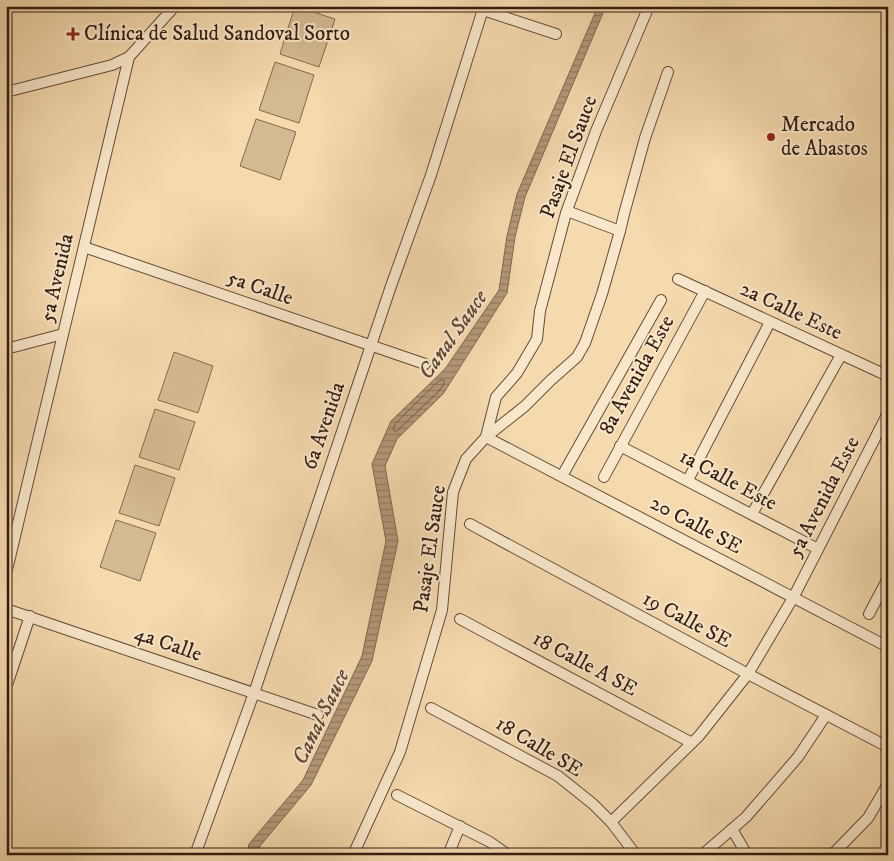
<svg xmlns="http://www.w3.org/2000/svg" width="894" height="861" viewBox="0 0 894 861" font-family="'IM FELL DW Pica',serif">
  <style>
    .park { fill: #d4ba93; stroke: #846b52 }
    .water { fill: url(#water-rules); stroke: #806750 }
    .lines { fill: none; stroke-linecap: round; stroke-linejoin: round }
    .shore { stroke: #735a46; stroke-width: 1 }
    .minor-casing { stroke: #644c39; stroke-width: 12 }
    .minor { stroke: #f8e7ca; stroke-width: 10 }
    .poi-dot { fill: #8f2418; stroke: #f8e7ca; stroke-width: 2 }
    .labels { text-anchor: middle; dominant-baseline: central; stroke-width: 4; stroke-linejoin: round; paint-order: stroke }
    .poi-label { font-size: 21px; fill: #331c12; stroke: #f8e7ca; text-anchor: start }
    .street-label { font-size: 21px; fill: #331c12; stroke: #f8e7ca }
    .water-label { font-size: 22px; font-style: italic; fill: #604836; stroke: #f8e7ca }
  </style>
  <defs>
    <pattern id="water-rules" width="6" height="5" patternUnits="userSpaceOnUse" patternTransform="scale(1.25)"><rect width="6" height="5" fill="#b39979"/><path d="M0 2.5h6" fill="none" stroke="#927c62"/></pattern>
  </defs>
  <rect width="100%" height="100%" fill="#f5daae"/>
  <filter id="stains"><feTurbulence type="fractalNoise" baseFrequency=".004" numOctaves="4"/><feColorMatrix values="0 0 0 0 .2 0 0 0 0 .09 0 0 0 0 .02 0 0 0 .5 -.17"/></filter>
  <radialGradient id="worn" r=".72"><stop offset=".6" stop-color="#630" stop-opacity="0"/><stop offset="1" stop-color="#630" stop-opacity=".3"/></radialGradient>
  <g class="park">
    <path d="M295 6 335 19 319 67 280 54Z"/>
    <path d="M275 62 314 75 299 123 259 110Z"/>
    <path d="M256 119 296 132 280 180 240 166Z"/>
    <path d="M174 352 213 366 198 413 158 400Z"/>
    <path d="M155 409 195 422 179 470 139 457Z"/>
    <path d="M135 465 175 478 159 526 119 513Z"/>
    <path d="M116 520 156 533 140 581 100 567Z"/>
  </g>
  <path class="water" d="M598 6H606L525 197 515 237 507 293 443 394 397 439 385 466 398 541 372 661 311 785 260 846 258 855H247L249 844 303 780 362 656 386 541 372 464 391 421 445 369 499 290 507 236 517 194Z"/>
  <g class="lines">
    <path class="shore" d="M440 380H443L445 382 439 391 397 431H394L393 429 395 424Z"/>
    <defs>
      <g id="minor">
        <path d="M483 10 556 34"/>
        <path d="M668 72 645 138 624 214 620 231 602 294 585 343 577 357 551 380 525 406 486 437 888 647"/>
        <path d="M6 92 112 65 129 57"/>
        <path d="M567 211 620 231"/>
        <path d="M84 247 425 364"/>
        <path d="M678 279 888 376"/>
        <path d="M6 349 63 334"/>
        <path d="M620 446 818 549"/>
        <path d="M562 476 661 300"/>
        <path d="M604 477 705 291"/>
        <path d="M688 480 770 322"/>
        <path d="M752 514 841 355"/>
        <path d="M470 524 748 674 888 747"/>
        <path d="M6 574 129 57 175 6"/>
        <path d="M6 609 318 715"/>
        <path d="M869 614 888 578"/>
        <path d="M460 619 692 743"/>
        <path d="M6 688 30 616"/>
        <path d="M431 708 558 776 593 804 611 822 636 855"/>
        <path d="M397 795 490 842 508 855"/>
        <path d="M611 822 699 736 748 674 793 598 888 413"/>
        <path d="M732 829 747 855"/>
        <path d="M195 855 254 693 391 286 431 175 484 6"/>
        <path d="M353 855 400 752 442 610 453 492 466 459 486 437 496 397 517 373 537 339 540 311 566 213 596 131 649 6"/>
        <path d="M448 855 460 826"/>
        <path d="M702 855 746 817 798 757 826 715"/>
        <path d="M832 855 868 818 888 784"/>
      </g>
    </defs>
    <use href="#minor" class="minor-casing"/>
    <use href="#minor" class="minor"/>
  </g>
  <g class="poi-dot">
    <path d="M70.5 26.5h5v5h5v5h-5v5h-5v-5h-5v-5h5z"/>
    <circle cx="771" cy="137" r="5"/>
  </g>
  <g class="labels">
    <g class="poi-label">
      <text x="84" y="34">Clínica de Salud Sandoval Sorto</text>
      <text x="781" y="125">Mercado<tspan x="781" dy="24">de Abastos</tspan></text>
    </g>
    <g class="street-label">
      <text transform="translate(569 157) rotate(-70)">Pasaje El Sauce</text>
      <text transform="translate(57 278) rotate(-77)">5a Avenida</text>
      <text transform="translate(260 288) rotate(19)">5a Calle</text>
      <text transform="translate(791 311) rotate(25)">2a Calle Este</text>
      <text transform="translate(637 375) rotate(-61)">8a Avenida Este</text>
      <text transform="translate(324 426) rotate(-71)">6a Avenida</text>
      <text transform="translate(728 480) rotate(28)">1a Calle Este</text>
      <text transform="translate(824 497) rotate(-63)">5a Avenida Este</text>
      <text transform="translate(696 525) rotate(28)">20 Calle SE</text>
      <text transform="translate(430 549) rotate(-82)">Pasaje El Sauce</text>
      <text transform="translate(687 620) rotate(28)">19 Calle SE</text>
      <text transform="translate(168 644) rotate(19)">4a Calle</text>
      <text transform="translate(585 664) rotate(28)">18 Calle A SE</text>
      <text transform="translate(539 747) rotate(31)">18 Calle SE</text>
    </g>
    <g class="water-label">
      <text transform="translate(453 335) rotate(-55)">Canal Sauce</text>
      <text transform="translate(321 717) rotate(-64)">Canal Sauce</text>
    </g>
  </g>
  <rect width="894" height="861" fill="none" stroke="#f5daae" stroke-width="25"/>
  <rect x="8" y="8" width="879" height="846" fill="none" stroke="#331c12" stroke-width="2.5"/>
  <rect x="12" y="12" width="869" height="836" fill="none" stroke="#331c12"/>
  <rect width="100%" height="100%" filter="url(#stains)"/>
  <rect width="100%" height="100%" fill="url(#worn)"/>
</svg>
